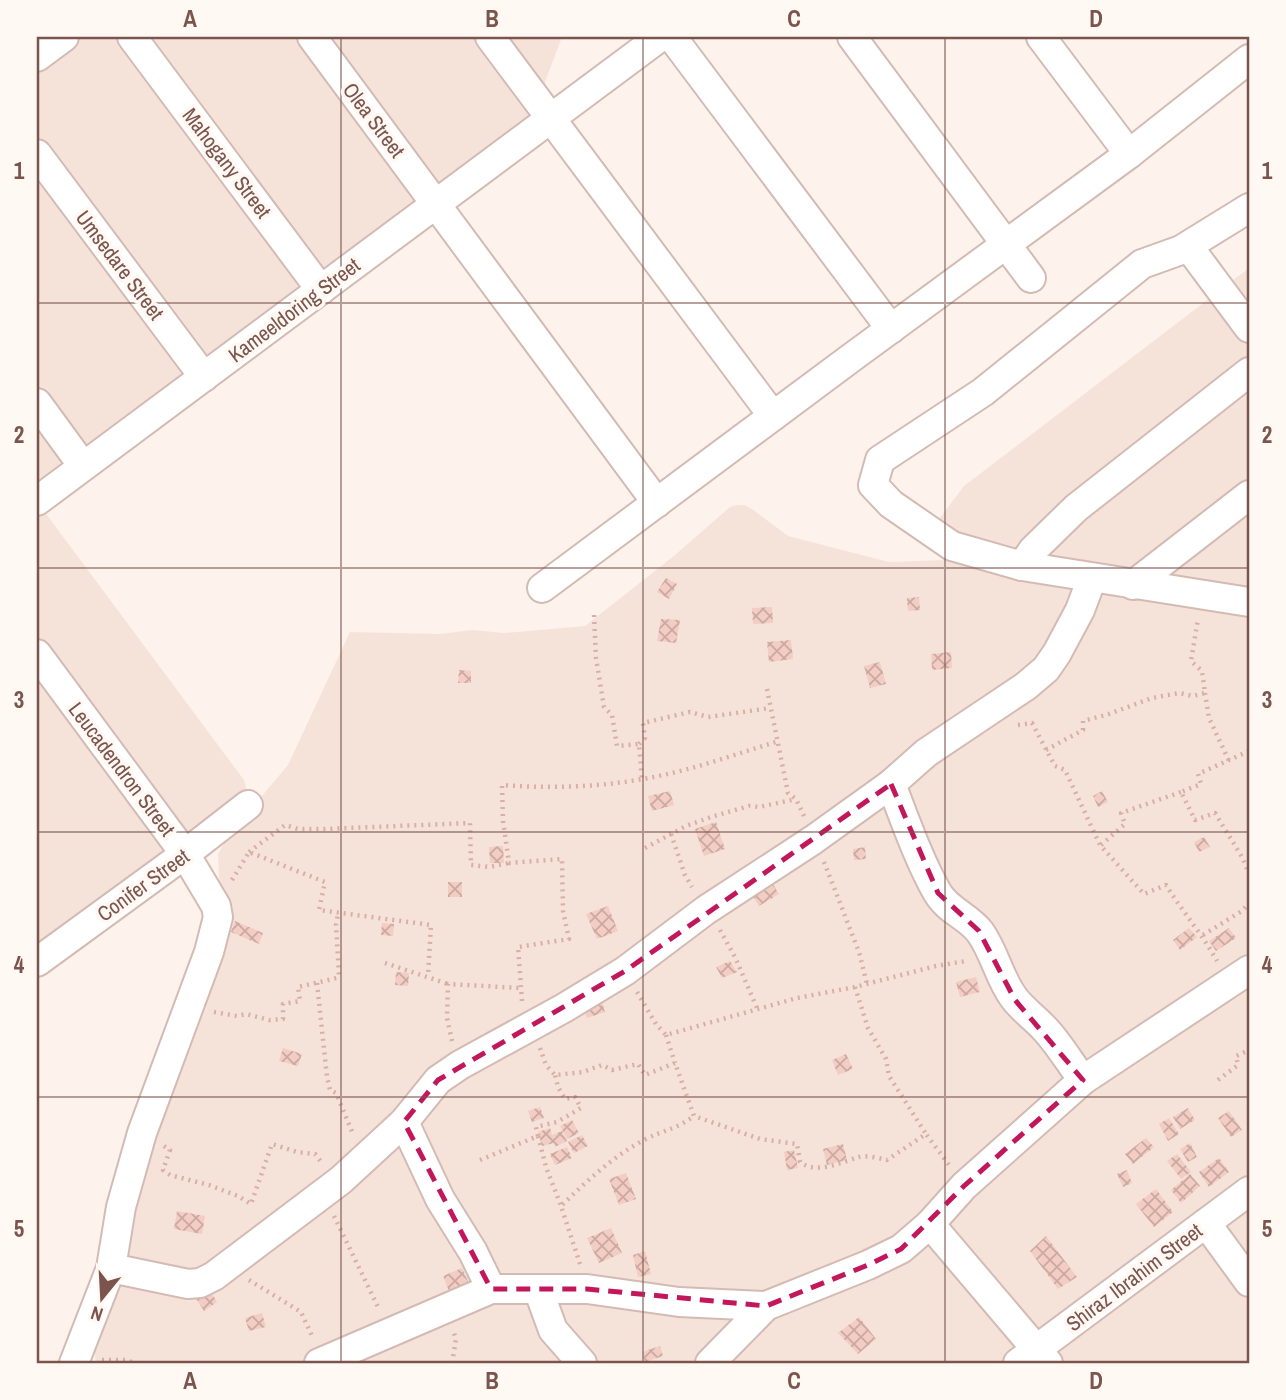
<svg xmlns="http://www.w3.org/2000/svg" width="1286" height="1400" viewBox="0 0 1286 1400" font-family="'Archivo Narrow',sans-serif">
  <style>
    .residential { fill: #f5e3da }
    .building { fill: url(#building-cross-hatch) }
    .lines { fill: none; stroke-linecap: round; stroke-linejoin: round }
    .minor-casing { stroke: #d3bbb3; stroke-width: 32 }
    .path { stroke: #d9afa5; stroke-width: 4.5; stroke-dasharray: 2 5; stroke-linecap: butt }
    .minor { stroke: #fff; stroke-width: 28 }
    .marked { fill: none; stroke: #c2185b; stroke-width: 5; stroke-dasharray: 14 9; stroke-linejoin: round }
    .grid { fill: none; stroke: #7a544d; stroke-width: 2; stroke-opacity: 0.55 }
    .labels { text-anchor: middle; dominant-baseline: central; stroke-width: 7; stroke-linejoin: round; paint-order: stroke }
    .street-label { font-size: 21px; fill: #7a544d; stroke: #fff8f3 }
    .neatline { fill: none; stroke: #7a544d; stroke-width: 2.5 }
    .grid-label { font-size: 23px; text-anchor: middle; font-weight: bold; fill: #7a544d }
  </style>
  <defs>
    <pattern id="building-cross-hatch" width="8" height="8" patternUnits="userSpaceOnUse" patternTransform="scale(1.75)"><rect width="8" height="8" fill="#f3cdc3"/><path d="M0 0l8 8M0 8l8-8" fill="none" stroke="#caa9a1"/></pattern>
  </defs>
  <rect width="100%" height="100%" fill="#fdf3ec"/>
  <g class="residential">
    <path d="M37 37H562L545 82 553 119 38 503 244 780 251 806 37 964Z"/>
    <path d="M1249 268V1363H96L93 1343 130 1192 221 927 218 854 229 835 288 765 350 632 440 634 472 630 504 633 585 626 675 555 730 507 737 505H744L752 509 788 536 889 562 975 559 939 519 964 486Z"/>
  </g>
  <g class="building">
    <path d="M666 578 677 584 669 599 657 592Z"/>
    <path d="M919 597 920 610 908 611 907 598Z"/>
    <path d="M772 607 773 623 753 624 752 608Z"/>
    <path d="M661 619 680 620 676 643 657 641Z"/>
    <path d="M791 640 793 659 769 662 767 642Z"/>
    <path d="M951 652 952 668 932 670 931 654Z"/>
    <path d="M880 662 886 684 870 688 864 666Z"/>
    <path d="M459 670 471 671V683H458Z"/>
    <path d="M670 791 674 805 652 811 648 796Z"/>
    <path d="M1102 791 1108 802 1098 807 1093 796Z"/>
    <path d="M716 822 725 849 704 856 695 829Z"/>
    <path d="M1204 837 1210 847 1199 852 1194 842Z"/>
    <path d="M503 846 504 863H490L489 847Z"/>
    <path d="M865 847 866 859 854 860 853 849Z"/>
    <rect x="448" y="882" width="14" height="15"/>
    <path d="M772 883 779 894 759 906 752 895Z"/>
    <path d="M608 906 618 931 597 939 586 914Z"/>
    <path d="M235 921 263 933 259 944 231 932Z"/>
    <path d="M382 923 394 924 393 936 381 935Z"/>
    <path d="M1189 928 1197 937 1180 950 1173 940Z"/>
    <path d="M1229 928 1236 938 1216 951 1209 941Z"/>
    <path d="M730 961 737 972 722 978 716 967Z"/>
    <path d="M396 972 409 973 408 986 395 985Z"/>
    <path d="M976 977 980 992 960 997 956 982Z"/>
    <path d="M601 999 605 1012 587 1018 583 1006Z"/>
    <path d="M283 1048 302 1054 298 1066 279 1061Z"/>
    <path d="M846 1054 853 1069 838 1075 832 1060Z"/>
    <path d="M540 1107 544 1118 532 1122 528 1111Z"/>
    <path d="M1188 1108 1195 1120 1180 1129 1173 1117Z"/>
    <path d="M1229 1111 1242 1130 1231 1137 1218 1118Z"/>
    <path d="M1169 1118 1179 1134 1168 1141 1159 1124Z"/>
    <path d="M572 1120 579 1133 567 1139 560 1126Z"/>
    <path d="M550 1128 552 1135 562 1131 567 1141 555 1147 554 1143 542 1146 538 1132Z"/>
    <path d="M582 1135 588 1146 574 1153 568 1142Z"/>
    <path d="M1146 1138 1154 1147 1133 1164 1125 1154Z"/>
    <path d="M1190 1143 1197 1157 1188 1162 1180 1149Z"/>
    <path d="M843 1144 847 1160 827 1165 823 1149Z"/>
    <path d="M567 1147 572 1158 555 1165 550 1154Z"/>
    <path d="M794 1150 798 1168 787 1170 784 1152Z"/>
    <path d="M1177 1154 1191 1172 1181 1179 1167 1161Z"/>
    <path d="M1219 1158 1229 1172 1209 1187 1199 1172Z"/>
    <path d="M1127 1170 1132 1183 1123 1187 1117 1174Z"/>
    <path d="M626 1173 636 1199 619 1205 609 1179Z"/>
    <path d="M1190 1174 1200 1186 1181 1203 1171 1190Z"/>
    <path d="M1156 1189 1173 1212 1154 1227 1136 1204Z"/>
    <path d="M177 1211 205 1216 202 1234 174 1229Z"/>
    <path d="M611 1228 622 1253 599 1263 587 1238Z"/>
    <path d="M1046 1236 1077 1277 1058 1289 1030 1251Z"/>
    <path d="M645 1251 651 1274 638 1277 633 1255Z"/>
    <path d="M462 1268 472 1290 452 1298 443 1276Z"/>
    <path d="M209 1289 217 1302 204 1311 195 1297Z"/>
    <path d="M262 1313 266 1327 249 1331 245 1318Z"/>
    <path d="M859 1317 876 1339 858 1354 838 1333Z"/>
    <path d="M660 1346 663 1356 645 1362 642 1352Z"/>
  </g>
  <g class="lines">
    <defs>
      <g id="minor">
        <path d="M132 37 321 290"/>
        <path d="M312 37 657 503"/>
        <path d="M490 37 773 416"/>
        <path d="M672 37 891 329"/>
        <path d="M852 37 1031 278"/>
        <path d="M1041 37 1129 154"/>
        <path d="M37 57 64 37"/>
        <path d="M37 154 204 377"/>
        <path d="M1249 208 1181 250 1142 264 983 392 880 460 873 485 891 504 952 546 1022 566 1249 602"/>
        <path d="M1188 246 1249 328"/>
        <path d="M37 403 83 466"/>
        <path d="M37 501 660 37"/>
        <path d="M1022 566 1033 550 1076 508 1249 372"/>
        <path d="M1133 585 1249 495"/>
        <path d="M542 588 851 358 1129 154 1249 59"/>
        <path d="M37 654 185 854 216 906 218 917 209 952 142 1133 121 1207 111 1268 74 1363"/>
        <path d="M891 784C905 820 918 858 937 892 948 911 968 916 980 932 995 953 999 978 1014 998 1023 1010 1035 1018 1045 1029 1059 1044 1070 1063 1083 1080"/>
        <path d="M37 962 185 854 248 805"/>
        <path d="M404 1122 440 1199 473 1252 491 1289H538L553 1330 582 1363"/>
        <path d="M1206 1223 1249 1282"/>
        <path d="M930 1224 1048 1363"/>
        <path d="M111 1268 188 1284 200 1283 214 1276 341 1180 404 1122 438 1080 460 1065 564 1008 625 971 706 910 813 840 891 784 926 753 1026 686 1046 669 1057 653 1080 610 1092 578"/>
        <path d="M538 1289H587L679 1302 766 1306"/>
        <path d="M319 1363 491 1289"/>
        <path d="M710 1363 766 1306 868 1265 901 1249 930 1224 964 1186 1083 1080 1249 970"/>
        <path d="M1018 1363 1249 1191"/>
      </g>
    </defs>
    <use href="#minor" class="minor-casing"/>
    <g class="path">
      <path d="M594 615 596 658 604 707 612 715 617 746 639 744 642 779"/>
      <path d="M767 689 788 793 796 799 804 816"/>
      <path d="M1205 693 1209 718 1229 761"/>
      <path d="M1018 725 1032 723 1055 766 1065 770 1100 845 1144 894 1166 885C1182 911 1202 934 1217 961"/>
      <path d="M639 744 645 738 643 723 690 712 708 717 770 708"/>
      <path d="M1046 750 1083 730V721L1109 714 1152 698 1179 693 1193 696 1205 693 1202 671 1191 661 1198 619"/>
      <path d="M1249 751 1198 774 1201 784 1181 792 1195 820 1215 813 1242 857 1249 874"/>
      <path d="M671 834 685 875 692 887"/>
      <path d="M1101 845 1125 824 1121 813 1181 792"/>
      <path d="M645 848 686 826 711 817 749 806 759 807 796 799"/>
      <path d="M249 852 285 825 298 829H324L470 823 471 865 489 867 509 863"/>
      <path d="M824 862 859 952 867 984"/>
      <path d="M232 880 249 852 325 882 319 910 431 925 428 976"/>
      <path d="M720 930 735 957 757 1008"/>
      <path d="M1203 935 1242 911 1249 903"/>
      <path d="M385 963 448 984"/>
      <path d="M317 983 327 1077 330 1090 336 1093 353 1134"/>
      <path d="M855 987 868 1028 886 1059 889 1076 926 1134"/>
      <path d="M637 992 656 1024 666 1035 797 998 855 987 936 966 966 961"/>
      <path d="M522 1001 518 947 569 939 563 911 562 859 509 863 503 821 502 785C556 789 609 787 663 775 701 767 739 753 776 742"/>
      <path d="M214 1012 237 1016 246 1014 269 1020 283 1019V1004L300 1001 298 987 337 978 339 975 336 925 338 914"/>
      <path d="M666 1035 675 1063"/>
      <path d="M452 1041 447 1018 448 984 520 988"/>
      <path d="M540 1048 546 1065 555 1075 583 1072 602 1065 612 1070 638 1064 645 1075 675 1063 694 1116 760 1139 797 1144 800 1162C817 1175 841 1162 859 1157 867 1155 878 1158 887 1160L926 1134 949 1165"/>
      <path d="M1218 1080 1238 1065 1236 1056 1249 1050"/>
      <path d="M538 1136 536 1127 557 1122 581 1108 575 1097 565 1099 558 1087 555 1075"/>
      <path d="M164 1146 170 1150 163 1170 170 1175 209 1185 238 1196 251 1204 272 1144 297 1152 315 1154 322 1163"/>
      <path d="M480 1160 538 1136 546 1167 561 1206"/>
      <path d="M334 1216 379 1309"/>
      <path d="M580 1264 561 1206C587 1181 612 1157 644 1140 663 1130 675 1130 694 1116"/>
      <path d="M249 1280 301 1312 313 1338"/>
      <path d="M102 1360H125L136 1363"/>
      <path d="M452 1363 456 1339 454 1333"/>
    </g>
    <use href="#minor" class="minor"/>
  </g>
  <path class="marked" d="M891 784 938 893 979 931 1015 1000 1083 1080 964 1186 901 1249 868 1265 766 1306 587 1289H491L404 1122 438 1080 625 971Z"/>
  <path class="grid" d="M341 37V1363M643 37V1363M945 37V1363M37 303H1249M37 568H1249M37 832H1249M37 1097H1249"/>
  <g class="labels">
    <g class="street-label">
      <text transform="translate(374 120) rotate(53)">Olea Street</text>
      <text transform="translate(227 163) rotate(53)">Mahogany Street</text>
      <text transform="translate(120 265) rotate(53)">Umsedare Street</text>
      <text transform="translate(294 310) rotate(-37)">Kameeldoring Street</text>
      <text transform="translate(122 769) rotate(53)">Leucadendron Street</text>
      <text transform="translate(143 885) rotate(-36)">Conifer Street</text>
      <text transform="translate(1134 1277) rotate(-37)">Shiraz Ibrahim Street</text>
    </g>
  </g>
  <rect width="1286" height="1400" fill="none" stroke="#fff8f3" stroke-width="77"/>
  <g transform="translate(102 1298) rotate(198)" stroke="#fff8f3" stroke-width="5" paint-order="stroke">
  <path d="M0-5L12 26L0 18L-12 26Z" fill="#7a544d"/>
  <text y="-10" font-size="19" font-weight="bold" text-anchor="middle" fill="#7a544d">N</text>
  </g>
  <rect x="38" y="38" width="1210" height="1324" class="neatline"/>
  <g class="grid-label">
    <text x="190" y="27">A</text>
    <text x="492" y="27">B</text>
    <text x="794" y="27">C</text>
    <text x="1096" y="27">D</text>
    <text x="19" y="179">1</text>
    <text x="1267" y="179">1</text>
    <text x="19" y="443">2</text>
    <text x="1267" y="443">2</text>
    <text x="19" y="708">3</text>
    <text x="1267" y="708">3</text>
    <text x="19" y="973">4</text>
    <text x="1267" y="973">4</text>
    <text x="19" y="1237">5</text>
    <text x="1267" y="1237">5</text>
    <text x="190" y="1389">A</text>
    <text x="492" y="1389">B</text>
    <text x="794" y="1389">C</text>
    <text x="1096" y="1389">D</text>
  </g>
</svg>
